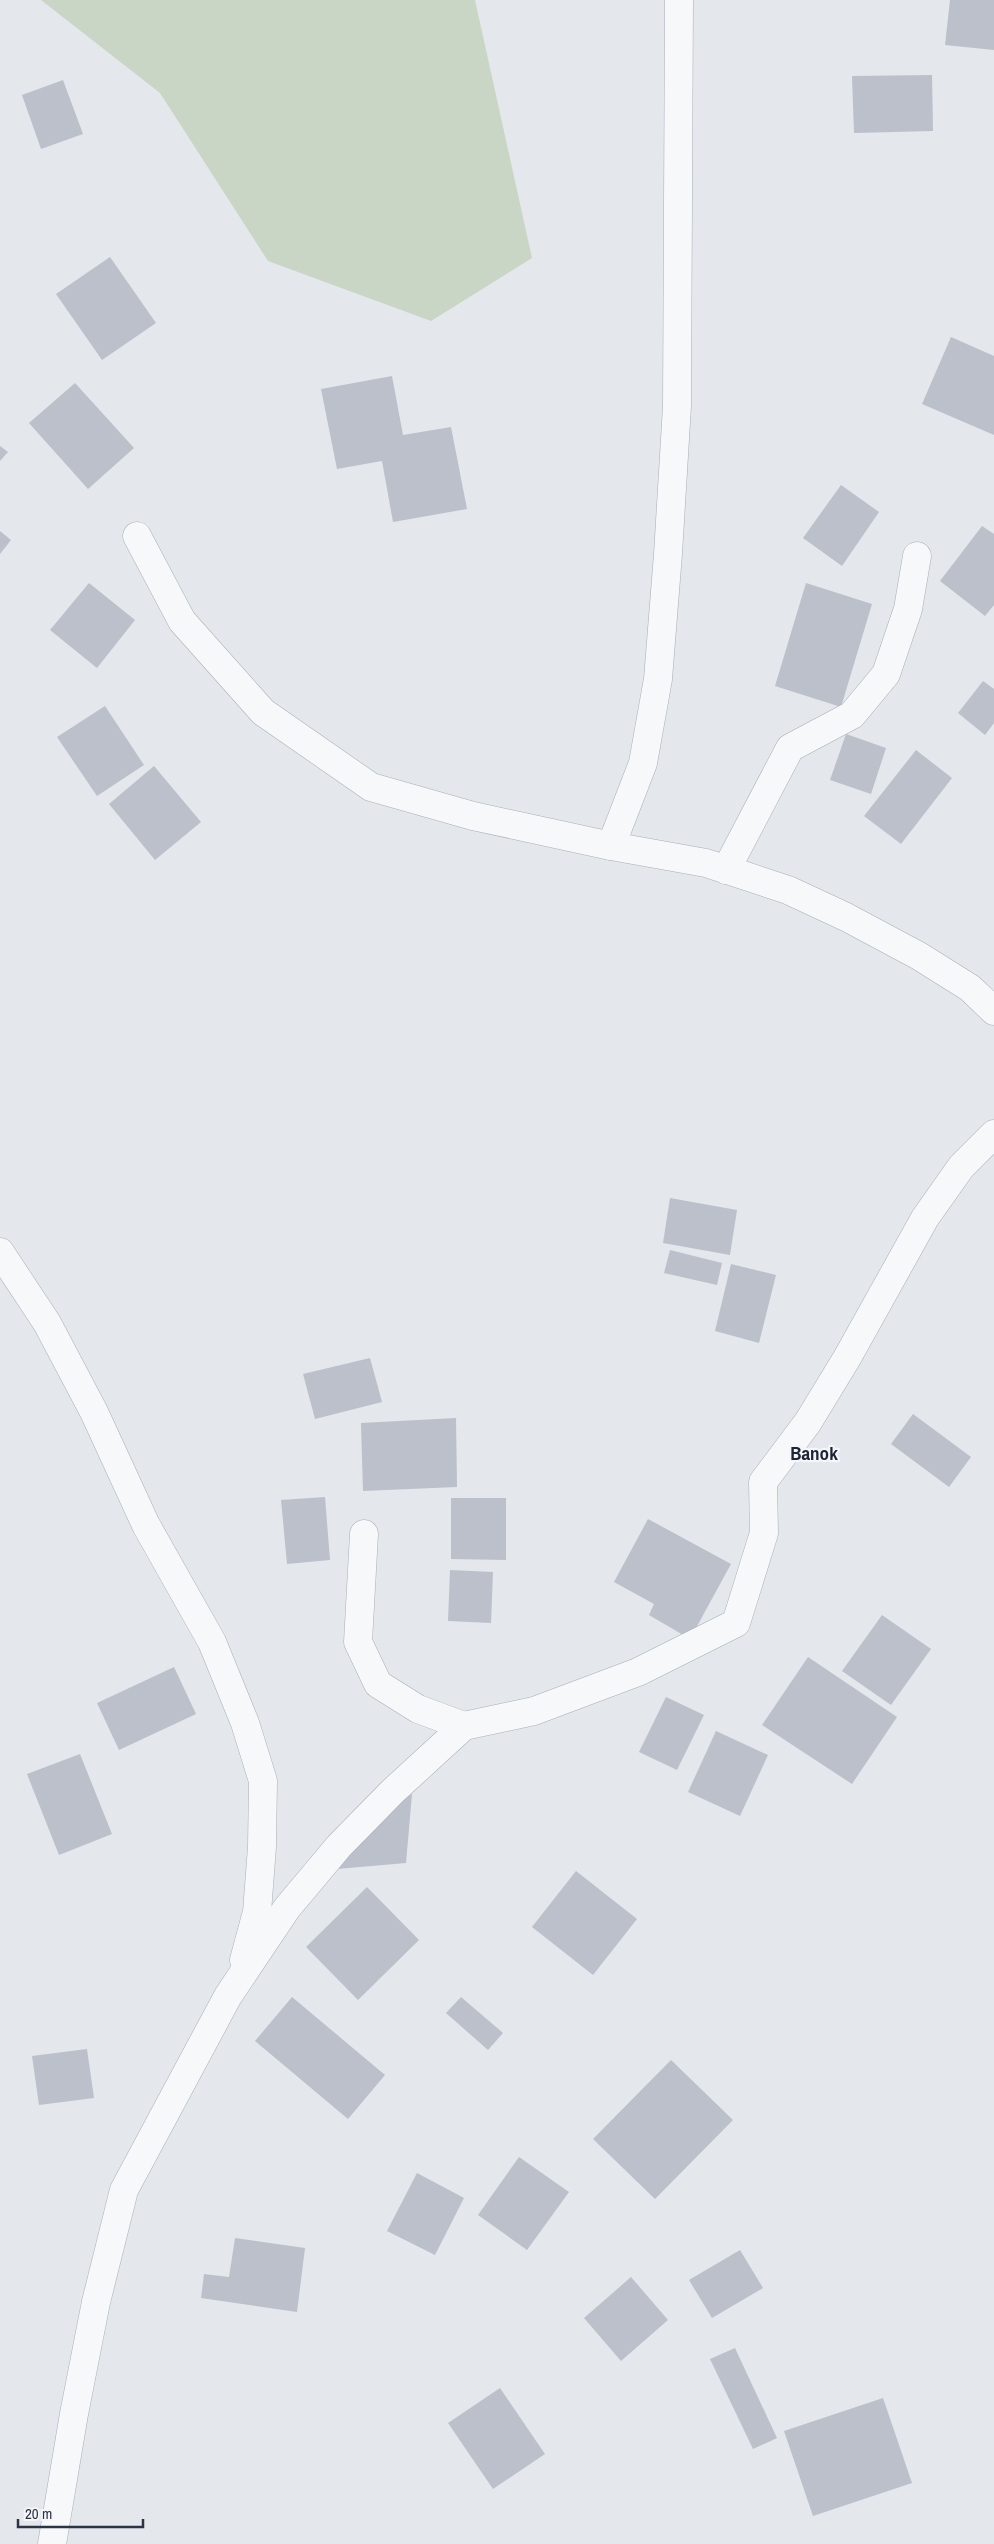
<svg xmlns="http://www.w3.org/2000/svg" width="994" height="2544" viewBox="0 0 994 2544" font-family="'Archivo Narrow',sans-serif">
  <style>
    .green { fill: #c9d6c5 }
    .building { fill: #bbc0ca }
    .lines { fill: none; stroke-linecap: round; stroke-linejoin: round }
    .street-casing { stroke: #a9aeb7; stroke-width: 29 }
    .street { stroke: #f7f8fa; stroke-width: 28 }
    .labels { text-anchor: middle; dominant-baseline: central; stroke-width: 4.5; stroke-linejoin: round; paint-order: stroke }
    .quarter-label { font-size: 19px; font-weight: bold; fill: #1d2536; stroke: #f4f6f9 }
  </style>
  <rect width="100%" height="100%" fill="#e4e7ec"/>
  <path class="green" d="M41 0H475L532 258 431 321 268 261 160 93Z"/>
  <g class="building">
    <path d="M950 0H994V50L945 45Z"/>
    <path d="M932 75 933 131 854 133 852 76Z"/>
    <path d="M63 80 83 134 41 149 22 95Z"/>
    <path d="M110 257 156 323 102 360 56 294Z"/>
    <path d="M951 337 994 356V435L922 404Z"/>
    <path d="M392 376 403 435 451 427 467 509 393 522 382 461 337 469 321 389Z"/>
    <path d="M75 383 134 448 88 489 29 423Z"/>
    <path d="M0 446 8 452 0 461Z"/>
    <path d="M841 485 879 512 842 566 803 538Z"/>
    <path d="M982 526 994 534V605L985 616 940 581Z"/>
    <path d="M0 531 11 540 0 554Z"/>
    <path d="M89 583 135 620 97 668 50 630Z"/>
    <path d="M806 583 872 604 841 707 775 686Z"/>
    <path d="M983 681 994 689V723L985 735 958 713Z"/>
    <path d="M105 706 144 765 97 796 57 737Z"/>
    <path d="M846 734 886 748 871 794 830 780Z"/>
    <path d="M916 750 952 778 901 844 864 816Z"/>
    <path d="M154 766 201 822 155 860 109 804Z"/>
    <path d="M670 1198 737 1210 730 1255 663 1243Z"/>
    <path d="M670 1250 722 1263 717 1285 664 1273Z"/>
    <path d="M731 1264 776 1275 759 1343 715 1331Z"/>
    <path d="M370 1358 382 1402 315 1419 303 1374Z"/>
    <path d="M913 1414 971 1457 949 1487 891 1444Z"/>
    <path d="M456 1418 457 1487 363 1491 361 1423Z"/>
    <path d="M325 1497 330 1560 287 1564 281 1500Z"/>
    <path d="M451 1498H506V1560L451 1559Z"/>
    <path d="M648 1519 731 1564 690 1639 649 1615 654 1604 614 1582Z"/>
    <path d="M450 1570 493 1572 491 1623 448 1621Z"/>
    <path d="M882 1615 931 1649 891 1705 842 1671Z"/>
    <path d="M808 1657 897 1717 852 1784 762 1725Z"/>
    <path d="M174 1667 196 1714 119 1750 97 1703Z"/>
    <path d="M666 1697 704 1715 677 1770 639 1752Z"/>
    <path d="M716 1731 768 1755 740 1816 688 1792Z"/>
    <path d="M80 1754 112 1834 59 1855 27 1774Z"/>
    <path d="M412 1794 406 1863 337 1869 383 1812Z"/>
    <path d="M576 1871 637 1919 593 1975 532 1927Z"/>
    <path d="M367 1887 419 1940 358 2000 306 1947Z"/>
    <path d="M292 1997 385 2075 348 2119 255 2041Z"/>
    <path d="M461 1997 503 2033 488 2050 446 2013Z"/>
    <path d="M87 2049 94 2098 39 2105 32 2056Z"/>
    <path d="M671 2060 733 2120 655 2199 593 2139Z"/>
    <path d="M519 2157 569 2192 527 2250 478 2215Z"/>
    <path d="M417 2173 464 2198 435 2255 387 2231Z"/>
    <path d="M235 2238 305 2248 297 2312 201 2298 204 2274 229 2277Z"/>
    <path d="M740 2250 763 2288 712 2318 689 2280Z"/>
    <path d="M631 2277 668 2320 621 2361 584 2318Z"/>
    <path d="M735 2348 777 2438 753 2449 710 2359Z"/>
    <path d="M500 2388 545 2454 493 2489 448 2423Z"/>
    <path d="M883 2398 912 2483 813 2516 784 2431Z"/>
  </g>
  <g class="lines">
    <defs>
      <g id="street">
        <path d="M137 536 182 621 263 712 371 787 473 816 611 846 706 863 788 890 846 917 919 956 970 988 994 1011"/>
        <path d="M611 846 643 763 658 679 668 554 677 406 679 0"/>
        <path d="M726 870 790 748 852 715 886 674 908 609 917 556"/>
        <path d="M0 1252 47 1323 94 1412 146 1525 212 1642 245 1723 263 1781 262 1847 257 1912 244 1960"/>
        <path d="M364 1534 358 1642 378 1684 418 1709 464 1726"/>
        <path d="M52 2544 74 2414 96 2302 124 2190 228 1996 287 1908 339 1846 393 1791 464 1726 534 1711 638 1672 736 1623 764 1533 763 1482 808 1422 847 1358 925 1218 961 1167 994 1134"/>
      </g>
    </defs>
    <use href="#street" class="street-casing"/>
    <use href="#street" class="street"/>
  </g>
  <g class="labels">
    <g class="quarter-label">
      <text x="814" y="1453">Banok</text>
    </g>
  </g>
  <path d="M18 2519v8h125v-8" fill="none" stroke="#2b3445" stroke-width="2.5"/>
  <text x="25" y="2519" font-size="15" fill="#2b3445" stroke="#f4f6f9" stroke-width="4" paint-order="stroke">20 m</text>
</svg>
